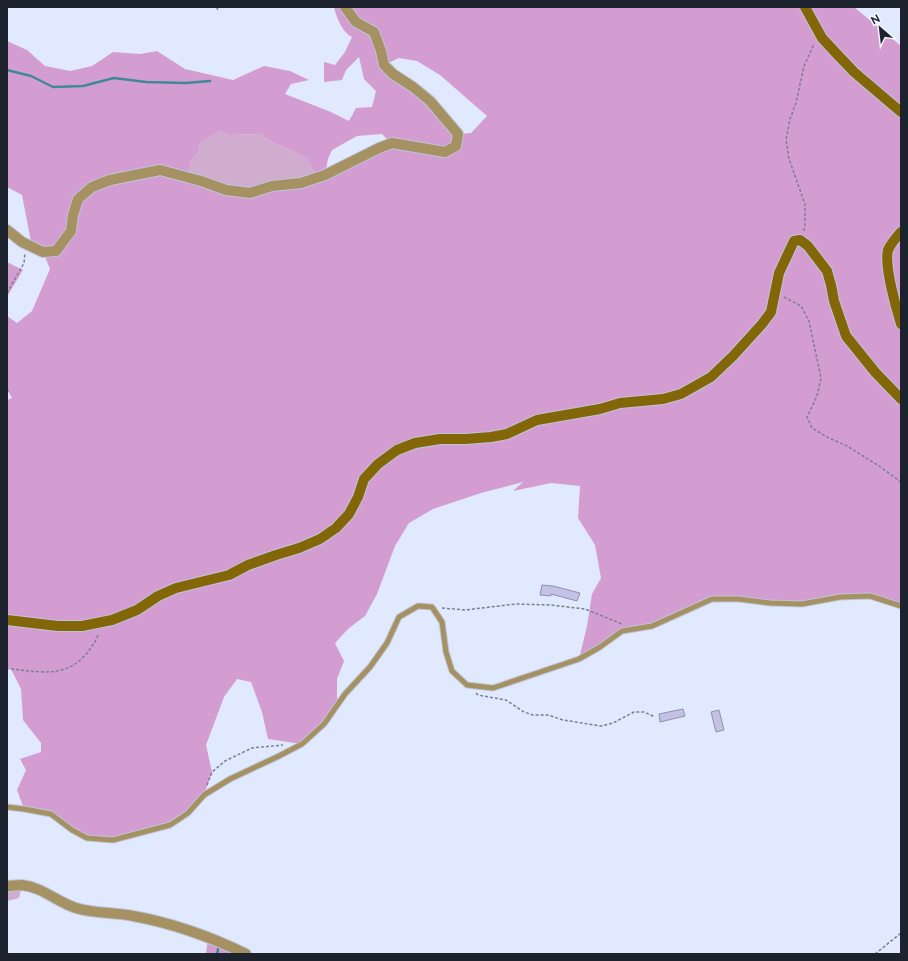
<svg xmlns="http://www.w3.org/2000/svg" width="908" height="961" viewBox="0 0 908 961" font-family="Raleway,sans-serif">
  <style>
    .green { fill: #d0acce }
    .forest { fill: #d49dd1; fill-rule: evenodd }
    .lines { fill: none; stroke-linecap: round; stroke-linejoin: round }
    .stream { stroke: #418997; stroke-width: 2.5 }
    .building { fill: #c3c1e5; stroke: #918eb1 }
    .lane-casing { stroke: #bdc5d9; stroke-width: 7 }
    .street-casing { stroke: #bdc5d9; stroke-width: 12 }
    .secondary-casing { stroke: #bdc5d9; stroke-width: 12 }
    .path { stroke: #797f90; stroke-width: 1.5; stroke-dasharray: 3 2; stroke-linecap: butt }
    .lane { stroke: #a59161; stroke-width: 5 }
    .street { stroke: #a59161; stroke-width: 10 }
    .secondary { stroke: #836608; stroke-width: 10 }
  </style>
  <rect width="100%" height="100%" fill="#e0e9fe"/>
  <g class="green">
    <path d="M219 131 228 135 261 134 266 139 307 158 313 171 325 175 250 193 189 178 190 162 197 154 200 144Z"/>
    <path d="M22 885 19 898 7 901V886Z"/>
  </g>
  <g class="forest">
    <path d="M334 7H854L901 46V606L870 596 802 604 712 599 652 626 622 631 579 659 587 626 592 594 601 578 595 545 578 518 580 486 551 483 513 491 523 482 481 493 433 509 409 523 395 546 377 594 365 616 348 629 335 643 344 661 337 679V706L324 724 302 744 268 739 262 712 251 682 237 679 224 697 206 745 212 772 204 795 188 813 170 825 113 840 87 838 51 814 24 809 17 790 26 770 20 759 41 752V743L23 720 21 689 11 669 7 670V400L12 398 7 389V316L17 323 32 311 50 269 43 252 32 247 22 195 7 187V41L27 50 45 66 70 71 92 66 113 52 140 54 157 51 185 69 233 80 264 66 290 71 309 80 291 84 285 94 331 112 349 121 356 108 372 107 376 91 364 79 359 57 346 70 342 80 324 82V62L335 65 345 52 352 37C343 33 336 17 334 7ZM399 58 417 61 440 75 487 116 471 133 458 134 384 65ZM219 131 228 135 261 134 266 139 307 158 313 171 325 175 250 193 189 178 190 162 197 154 200 144ZM382 134 391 143 325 175 328 159 332 150 357 136Z"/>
    <path d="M7 262 23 270 8 295 7 305Z"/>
    <path d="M208 938 246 954H206Z"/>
  </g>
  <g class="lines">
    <g class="stream">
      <path d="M7 70 31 76 53 87 83 86 114 78 146 82 186 83 210 81"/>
      <path d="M217 954 219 945"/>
    </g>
  </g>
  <g class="building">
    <path d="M542 585 553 586 580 593 577 601 551 594V596L540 595Z"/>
    <path d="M683 709 685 716 660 722 659 714Z"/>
    <path d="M719 710 724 730 716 732 711 712Z"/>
  </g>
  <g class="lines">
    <defs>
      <path id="lane" d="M7 807 24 809 51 814 72 830 87 838 113 840 170 825 188 813 204 795 230 779 279 756 302 744 324 724 345 694 370 667 387 643 399 617 418 606 432 607 442 622 446 652 452 671 467 685 493 688 579 659 600 647 622 631 652 626 712 599H739L770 603 802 604 840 597 870 596 901 606"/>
      <g id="street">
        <path d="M7 230 22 242 43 252 56 251 71 231 73 215 78 199 92 187 110 180 160 170 201 181 226 190 250 193 272 186 301 183 325 175 379 148 392 143 445 152 456 146 458 134 430 101 413 87 393 74 384 65 381 51 374 32 356 22 345 7"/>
        <path d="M7 886C12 886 17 885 22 885 42 887 57 902 76 908 95 914 114 912 133 916 172 923 211 937 246 954"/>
      </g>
      <g id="secondary">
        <path d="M805 7 822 38 835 52 854 72 901 112"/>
        <path d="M901 232C896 238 891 243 888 250 884 265 896 308 901 324"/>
        <path d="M7 620 58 626H82L112 620 137 610 158 596 176 588 229 575 248 565 276 555 299 548 320 539 336 528 349 514 358 497 364 479 378 464 397 450 415 443 440 439H466L491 437 507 434 537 420 600 409 620 403 663 399 681 394 711 377 733 356 762 324 771 312 779 273 794 241 800 240 808 246 827 271 831 285 834 301 846 336 875 372 901 399"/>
      </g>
    </defs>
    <use href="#lane" class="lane-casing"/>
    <use href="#street" class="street-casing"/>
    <use href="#secondary" class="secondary-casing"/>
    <g class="path">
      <path d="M217 7 218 12"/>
      <path d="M804 231 805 225V204L789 159 786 140 790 119 796 103 804 66 814 44"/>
      <path d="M7 293 24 263 25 253"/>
      <path d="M784 297 801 306 809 321 821 378 817 396 807 417 812 428 827 437 847 446 879 466 901 482"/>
      <path d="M7 389 9 393"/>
      <path d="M442 608 465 610 516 604 551 605 585 609 622 624"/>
      <path d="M11 669C42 672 69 679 90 649 93 644 98 639 98 633"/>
      <path d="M476 693 478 695 506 700 524 712 533 715H548L563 720 601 726 613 723 634 712H644L655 717"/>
      <path d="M207 785 212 772 225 761 252 748 283 745"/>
      <path d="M875 954 901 933"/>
    </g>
    <use href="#lane" class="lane"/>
    <use href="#street" class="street"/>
    <use href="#secondary" class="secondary"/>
  </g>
  <rect width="908" height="961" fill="none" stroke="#1d222f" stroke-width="16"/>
  <g transform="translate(880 28) rotate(332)" stroke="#f3f6fd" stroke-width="3" paint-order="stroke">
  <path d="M0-3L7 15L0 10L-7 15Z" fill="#1d222f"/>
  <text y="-6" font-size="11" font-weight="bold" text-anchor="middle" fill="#1d222f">N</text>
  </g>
</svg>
